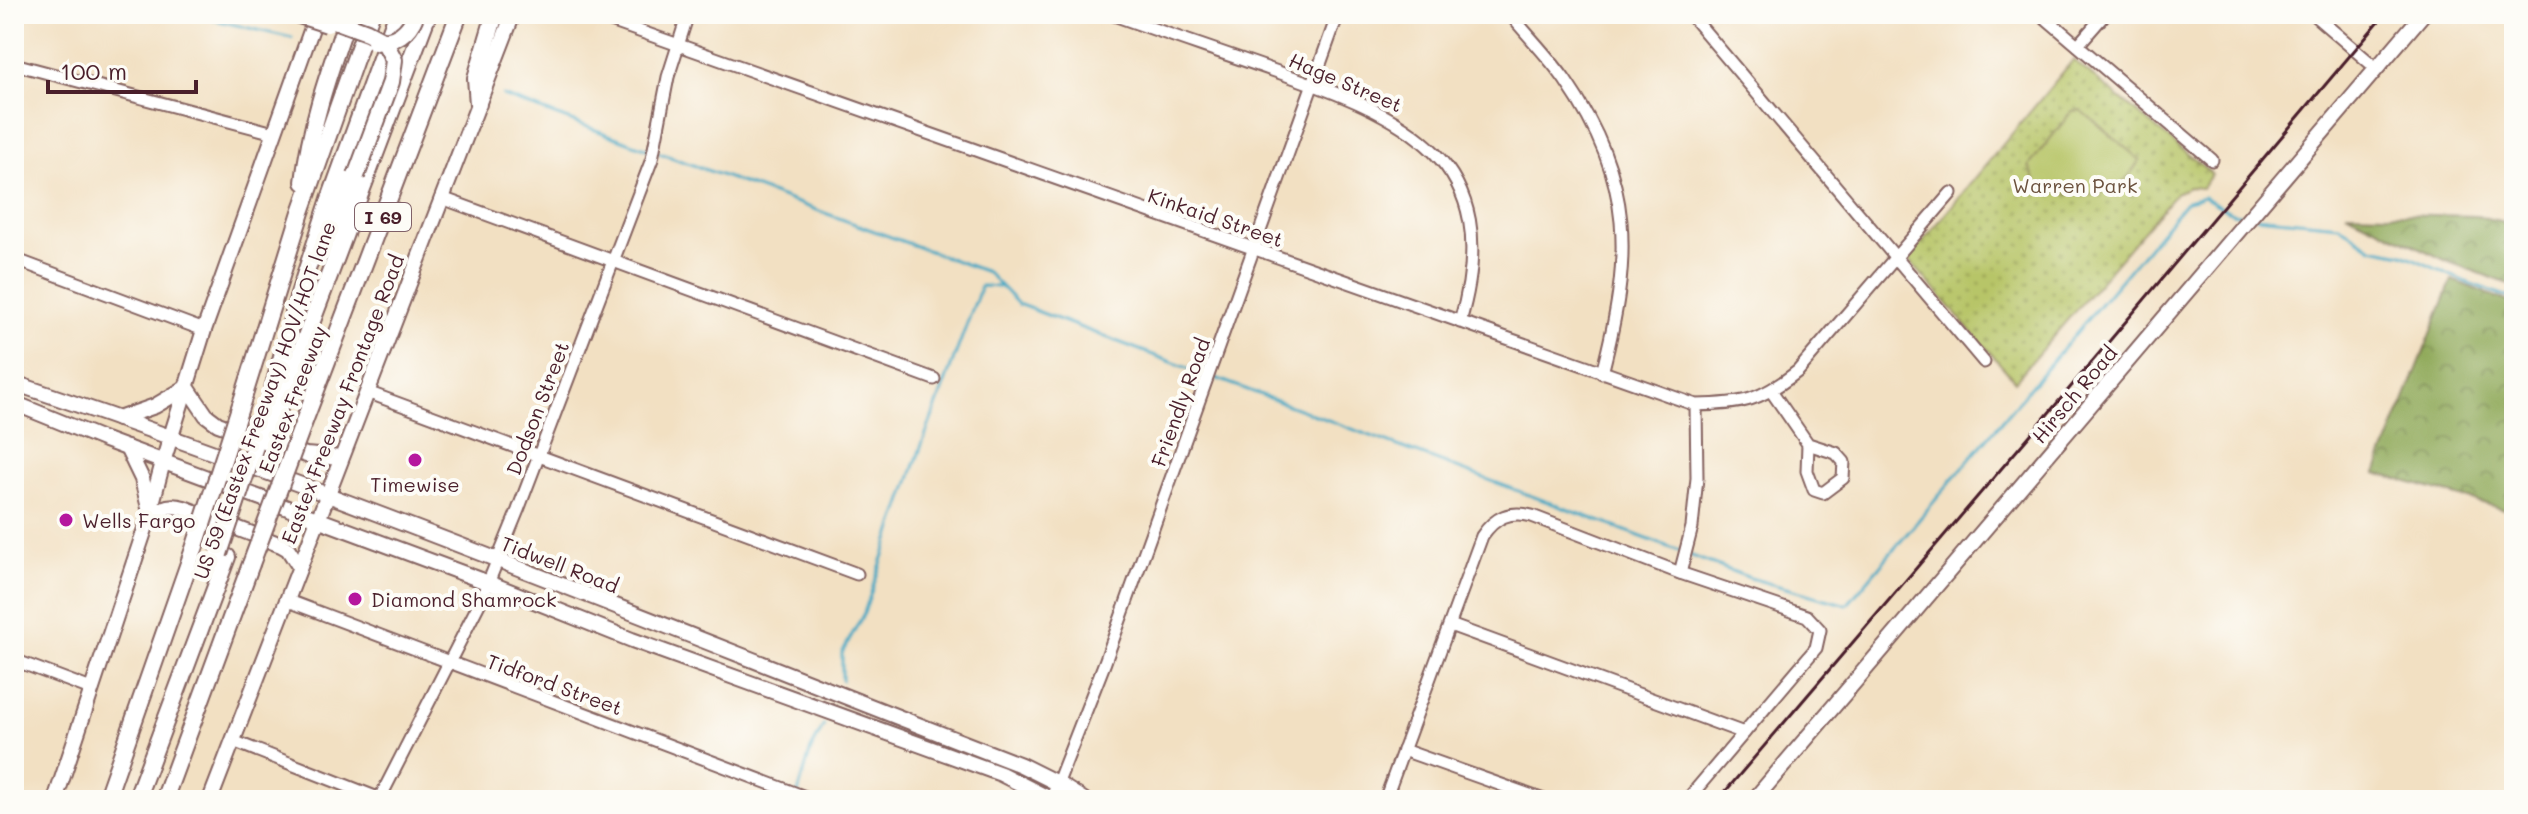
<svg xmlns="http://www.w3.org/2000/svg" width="2528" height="814" viewBox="0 0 2528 814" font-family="Mali,sans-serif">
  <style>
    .forest { fill: url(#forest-crowns); stroke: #6e6444; stroke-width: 2 }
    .park { fill: url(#park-dots); stroke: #807249; stroke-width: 2 }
    .pitch { fill: #b7c567; stroke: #807249; stroke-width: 2 }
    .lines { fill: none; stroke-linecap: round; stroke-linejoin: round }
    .stream { stroke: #43a7c3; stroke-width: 3 }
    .minor-casing { stroke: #856360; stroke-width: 15 }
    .major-casing { stroke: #856360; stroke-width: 18 }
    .highway-casing { stroke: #856360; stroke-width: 20 }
    .minor { stroke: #fff; stroke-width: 11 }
    .major { stroke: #fff; stroke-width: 14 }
    .highway { stroke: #fff; stroke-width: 16 }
    .rail { stroke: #4a1f2b; stroke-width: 3 }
    .highway-bridge-casing { stroke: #856360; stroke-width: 20; stroke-linecap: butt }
    .highway-bridge { stroke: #fff; stroke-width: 16 }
    .poi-dot { fill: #b5179e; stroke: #fdfcf7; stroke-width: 3 }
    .labels { text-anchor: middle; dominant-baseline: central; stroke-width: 8; stroke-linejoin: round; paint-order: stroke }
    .shield { fill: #fdfcf7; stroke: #806168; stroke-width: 2 }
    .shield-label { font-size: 18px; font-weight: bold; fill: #4a1f2b }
    .street-label { font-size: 20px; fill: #4a1f2b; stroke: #fdfcf7 }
    .park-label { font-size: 20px; fill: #6b513d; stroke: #fdfcf7 }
    .poi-label { font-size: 20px; fill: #4a1f2b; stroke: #fdfcf7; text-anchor: start }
  </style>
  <defs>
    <pattern id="forest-crowns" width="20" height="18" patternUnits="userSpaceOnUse" patternTransform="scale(2)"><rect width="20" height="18" fill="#91aa5c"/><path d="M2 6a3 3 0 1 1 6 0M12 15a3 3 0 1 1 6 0" fill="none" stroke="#788a4c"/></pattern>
    <pattern id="park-dots" width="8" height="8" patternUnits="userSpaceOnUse" patternTransform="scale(2)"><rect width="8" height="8" fill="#b7c567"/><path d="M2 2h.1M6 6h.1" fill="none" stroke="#979f55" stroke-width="1.8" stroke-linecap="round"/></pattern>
  </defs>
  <rect width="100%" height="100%" fill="#fdfcf7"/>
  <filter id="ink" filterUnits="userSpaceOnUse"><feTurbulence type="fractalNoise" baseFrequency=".0125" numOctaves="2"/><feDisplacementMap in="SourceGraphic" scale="16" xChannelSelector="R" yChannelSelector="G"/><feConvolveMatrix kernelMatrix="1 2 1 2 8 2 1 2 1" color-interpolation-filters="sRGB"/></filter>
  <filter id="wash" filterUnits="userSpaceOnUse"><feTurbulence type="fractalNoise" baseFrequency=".006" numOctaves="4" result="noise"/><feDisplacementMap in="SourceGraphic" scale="32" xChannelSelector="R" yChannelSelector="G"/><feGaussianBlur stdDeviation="1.8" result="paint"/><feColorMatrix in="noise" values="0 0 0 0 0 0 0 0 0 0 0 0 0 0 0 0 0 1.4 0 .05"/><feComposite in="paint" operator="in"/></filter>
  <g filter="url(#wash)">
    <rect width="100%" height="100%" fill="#f2e0c2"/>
    <g class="forest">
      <path d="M2346 213 2477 216 2514 224V286L2449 262Z"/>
      <path d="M2452 280 2514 304V512L2376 473Z"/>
    </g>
    <path class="park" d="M2073 60 2212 174 2202 188 2189 187 2176 193 2015 381 1908 259Z"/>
    <path class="pitch" d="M2081 110 2140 160C2135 166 2131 175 2125 180 2102 201 2066 194 2039 190L2029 166 2072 111Z"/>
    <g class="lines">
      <g class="stream">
        <path d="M189 14 292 38"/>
        <path d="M503 96 650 150"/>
        <path d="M657 152 987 272 1018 304 1206 375"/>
        <path d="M2256 217 2339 225 2372 248 2403 254 2466 282 2514 299"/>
        <path d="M1213 377 1682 552"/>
        <path d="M1689 555 1750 578 1847 605 2187 201 2204 197 2232 213 2245 215"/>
        <path d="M842 680V653L864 613 920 450 981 286 1001 287"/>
        <path d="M796 800 811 749 824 725"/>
      </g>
    </g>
  </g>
  <g filter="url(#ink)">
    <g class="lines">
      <defs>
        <g id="minor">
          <path d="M591 14 1696 405C1744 404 1760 401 1798 371L1951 193"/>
          <path d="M1111 14C1164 33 1218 51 1272 70 1404 115 1508 159 1460 322"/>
          <path d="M1510 14C1528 36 1549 57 1565 80 1635 182 1632 258 1602 373"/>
          <path d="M1690 14 1984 362"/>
          <path d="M2041 14 2212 160"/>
          <path d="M2313 14 2376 68"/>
          <path d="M2078 45 2105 14"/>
          <path d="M14 64 274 133"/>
          <path d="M442 198 934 379"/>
          <path d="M14 259 204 330"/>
          <path d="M367 392 857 574"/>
          <path d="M1772 392 1808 444 1836 453 1844 462 1843 478 1823 493 1814 490 1807 471 1808 444"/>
          <path d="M1680 573 1692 527 1697 478 1696 405"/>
          <path d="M286 600 813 800"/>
          <path d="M1450 625 1744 733"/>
          <path d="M14 660 91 689"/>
          <path d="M233 741 383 800"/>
          <path d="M1403 750 1544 800"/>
          <path d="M379 800 482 598 518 510 652 159 668 77 688 14"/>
          <path d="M1051 800 1105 662 1338 14"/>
          <path d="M1385 800 1482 536C1495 517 1510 510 1532 516L1680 573 1807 616 1820 630 1816 648 1687 800"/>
        </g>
        <g id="major">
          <path d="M14 383C354 497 687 636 1021 765L1057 783 1084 800"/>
          <path d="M187 387 206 415 218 424 306 455 341 458"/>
          <path d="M14 403 105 440 489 583 632 640 1001 774 1052 800"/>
          <path d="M118 419 155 406 187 387"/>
          <path d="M127 448 142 479 149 508"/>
          <path d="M148 523C159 509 166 503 184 508L281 545 288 549 299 566"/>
          <path d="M55 800 146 526 163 462 204 330 317 14"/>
          <path d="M210 800 513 14"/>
          <path d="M1754 800 2423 14"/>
        </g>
        <g id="highway">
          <path d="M478 104 476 78 495 14"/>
          <path d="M304 182C310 124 330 69 349 14"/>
          <path d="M325 249 352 173"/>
          <path d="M244 395 301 212 371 14"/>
          <path d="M269 404 299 294 330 199 397 14"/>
          <path d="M279 408 428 14"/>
          <path d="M305 419 459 14"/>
          <path d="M106 800 195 546"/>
          <path d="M136 800 227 557"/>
          <path d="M164 800 251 564"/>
        </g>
      </defs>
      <use href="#minor" class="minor-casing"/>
      <use href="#major" class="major-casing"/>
      <use href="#highway" class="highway-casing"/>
      <use href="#minor" class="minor"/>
      <use href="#major" class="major"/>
      <use href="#highway" class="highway"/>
      <path class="rail" d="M1718 800 2042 421 2385 14"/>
      <defs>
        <g id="highway-bridge">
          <path d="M296 14 327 24"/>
          <path d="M318 14 367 32 384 41 394 60 391 82 356 176"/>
          <path d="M375 42C396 41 408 34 416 14"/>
          <path d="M267 442 279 408"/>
          <path d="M195 546 244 395"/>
          <path d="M219 554 269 404"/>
          <path d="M251 564 305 419"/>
        </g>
      </defs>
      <use href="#highway-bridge" class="highway-bridge-casing"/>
      <use href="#highway-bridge" class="highway-bridge"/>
    </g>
  </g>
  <g class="poi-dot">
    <circle cx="415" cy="460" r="8"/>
    <circle cx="66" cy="520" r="8"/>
    <circle cx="355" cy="599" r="8"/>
  </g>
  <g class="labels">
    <rect class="shield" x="355" y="203" width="56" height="28" rx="6"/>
    <g class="shield-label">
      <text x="383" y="217">I 69</text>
    </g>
    <g class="street-label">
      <text transform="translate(1346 82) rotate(23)">Hage Street</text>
      <text transform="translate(1216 217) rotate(19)">Kinkaid Street</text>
      <text transform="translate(2074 394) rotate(-50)">Hirsch Road</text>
      <text transform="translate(292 399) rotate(-69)">Eastex Freeway</text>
      <text transform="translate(342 399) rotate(-69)">Eastex Freeway Frontage Road</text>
      <text transform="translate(264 400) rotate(-70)">US 59 (Eastex Freeway) HOV/HOT lane</text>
      <text transform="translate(1180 402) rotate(-70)">Friendly Road</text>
      <text transform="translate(537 408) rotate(-69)">Dodson Street</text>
      <text transform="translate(560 564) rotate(21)">Tidwell Road</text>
      <text transform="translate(555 684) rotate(20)">Tidford Street</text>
    </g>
    <g class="park-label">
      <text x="2075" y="185">Warren Park</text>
    </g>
    <g class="poi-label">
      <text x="415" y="484" text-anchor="middle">Timewise</text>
      <text x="82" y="520">Wells Fargo</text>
      <text x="371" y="599">Diamond Shamrock</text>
    </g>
  </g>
  <rect width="2528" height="814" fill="none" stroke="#fdfcf7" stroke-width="48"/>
  <path d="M48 80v12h148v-12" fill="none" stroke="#4a1f2b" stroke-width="4"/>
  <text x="60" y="80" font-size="24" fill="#4a1f2b" stroke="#fdfcf7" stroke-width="6" paint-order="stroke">100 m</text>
</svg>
